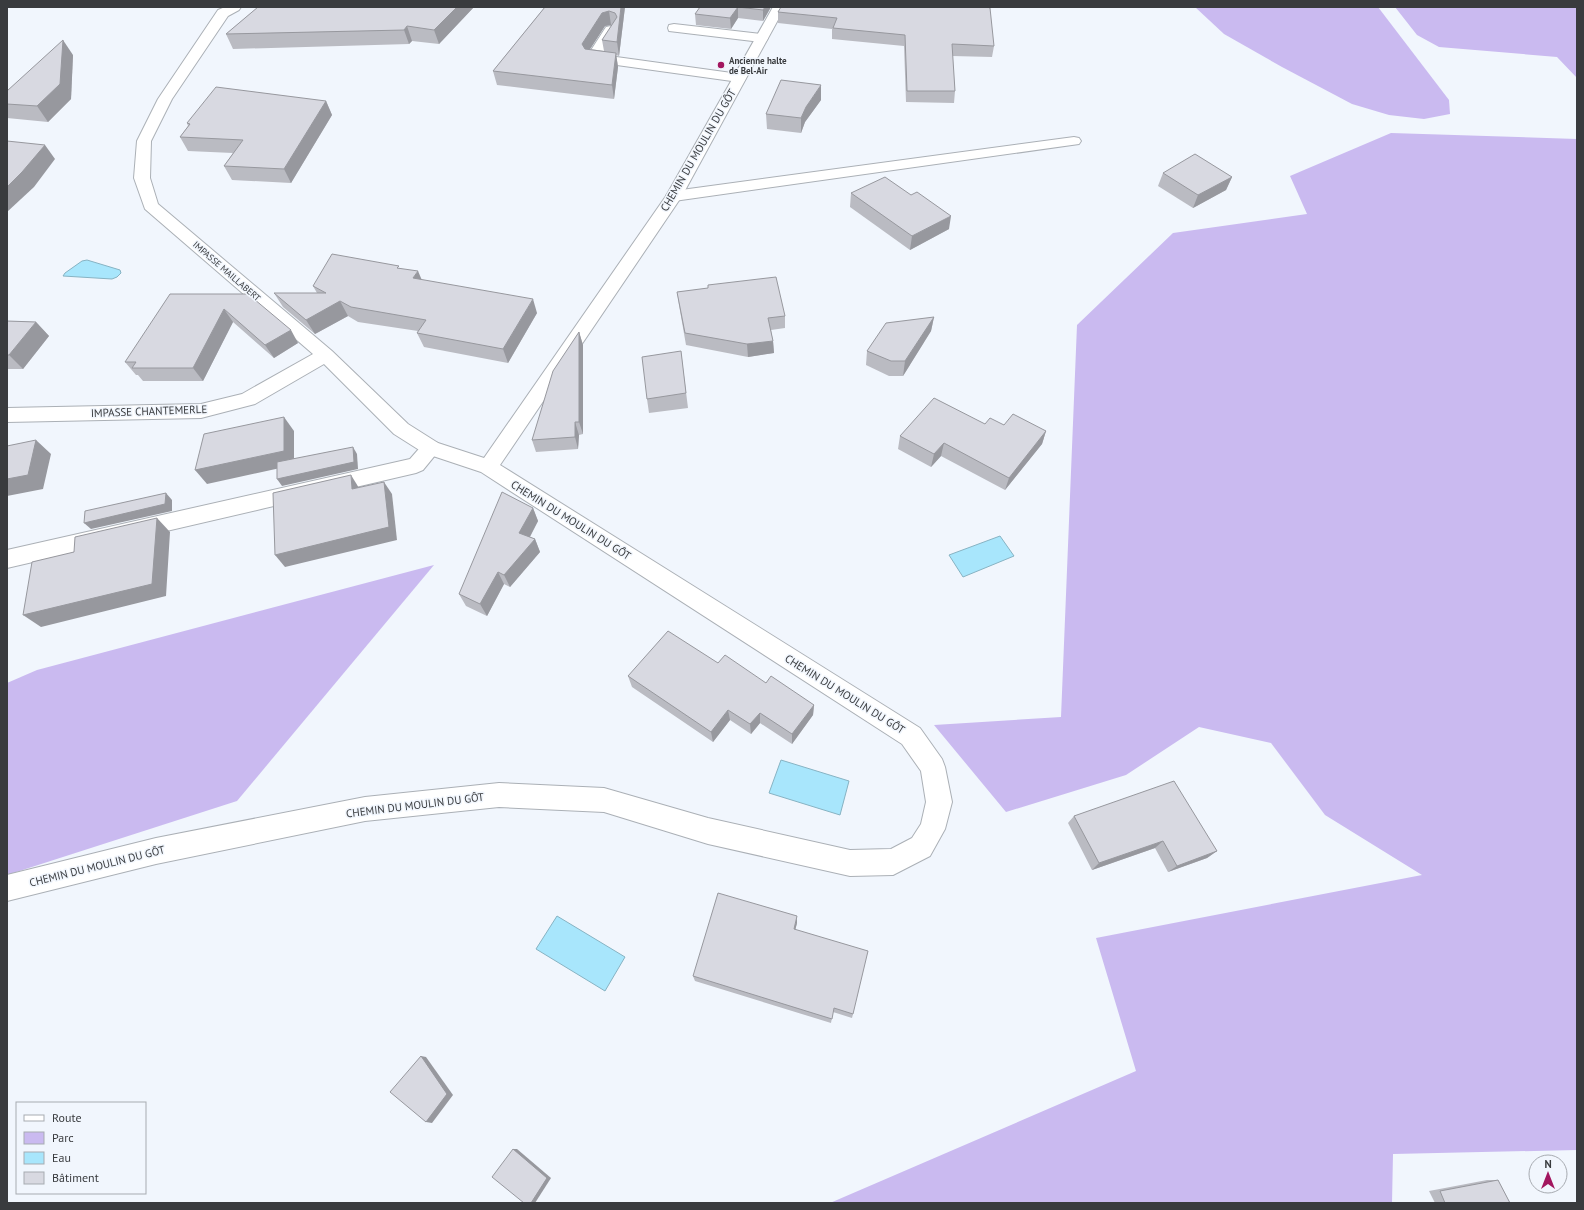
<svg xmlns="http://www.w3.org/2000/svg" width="1584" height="1210" viewBox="0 0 1584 1210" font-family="'PT Sans',sans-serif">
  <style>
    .green { fill: #cabaf0 }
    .water { fill: #a8e6fc; stroke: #87b3c3 }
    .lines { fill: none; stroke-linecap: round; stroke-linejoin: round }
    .lane-casing { stroke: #abb0b6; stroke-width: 2 }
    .street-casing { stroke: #abb0b6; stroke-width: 2 }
    .lane { fill: #fff; fill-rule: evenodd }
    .street { fill: #fff; fill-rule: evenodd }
    .wall { fill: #babbc2; fill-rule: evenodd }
    .shaded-wall { fill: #97989e }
    .building { fill: #d8d9e1; stroke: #97989e }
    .poi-dot { fill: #a2165f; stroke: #f1f6fd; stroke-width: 1.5 }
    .labels { text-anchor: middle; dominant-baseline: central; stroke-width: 3; stroke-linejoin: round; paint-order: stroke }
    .far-poi-label { font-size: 9px; font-weight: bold; fill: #393b3e; stroke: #f1f6fd; text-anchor: start }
    .far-street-label { font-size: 9px; fill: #393b3e; stroke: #f1f6fd }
    .street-label { font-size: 11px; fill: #393b3e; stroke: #f1f6fd }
  </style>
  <rect width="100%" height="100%" fill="#f1f6fd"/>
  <g class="green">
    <path d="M1195 7H1378L1449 100 1450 114 1424 119 1389 115 1352 104 1282 67 1224 34Z"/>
    <path d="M1395 7H1577V78L1557 57 1439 47 1417 35Z"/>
    <path d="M1391 133 1577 139V1150L1393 1154 1392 1203H830L1136 1071 1096 938 1422 875 1325 815 1271 743 1199 727 1126 775 1006 812 934 725 1061 717 1077 325 1173 233 1307 214 1290 176Z"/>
    <path d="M434 565 237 801 7 875V683L37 670Z"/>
  </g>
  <g class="water">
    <path d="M87 260 120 270 121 273 117 277 112 279 63 276 65 273 82 261Z"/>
    <path d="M1000 536 1014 556 963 577 949 555Z"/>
    <path d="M781 760 849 781 840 815 769 793Z"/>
    <path d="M557 916 625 957 605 991 536 949Z"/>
  </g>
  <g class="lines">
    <defs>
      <g id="lane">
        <path d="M674 24 761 34 766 35 768 38 766 41 761 42 669 31 668 28 669 25Z"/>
        <path d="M611 26 616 27 618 30 602 55 739 74 744 75 746 78 744 81 739 82 588 61 586 58 604 30 606 27Z"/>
        <path d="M1074 137 1079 138 1081 141 1079 144 674 201 668 199 666 196 668 193 674 191Z"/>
        <path d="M431 441 438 443 441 448 423 470 416 473 7 568V550L410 459 424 443Z"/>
      </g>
      <path id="street" d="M225 7H241L239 10 228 16 172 99 151 141 150 178 158 204 332 351 408 424 438 443 484 458 666 196 773 7H785L682 196 500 465 920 728 942 759 945 767 952 802 945 829 930 856 893 875 850 876 708 844 604 812 499 807 365 821 156 864 7 901V875L156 838 365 797 499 783 604 788 708 818 850 850 891 849 912 838 921 824 926 802 921 771 902 744 481 472 424 453 394 434 324 364 255 404 201 418 7 422V408L201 404 242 394 313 354 145 209 134 178 137 141 158 99 218 10Z"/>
    </defs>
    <use href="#lane" class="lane-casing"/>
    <use href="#street" class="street-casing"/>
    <use href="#lane" class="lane"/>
    <use href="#street" class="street"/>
  </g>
  <g class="wall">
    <path d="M258 7H474L439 44 412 41 409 44 233 49 226 34Z"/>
    <path d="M545 7H625L619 56 616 55 618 67 614 99 497 85 493 71ZM611 25H612L602 40 604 51 590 49 605 26Z"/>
    <path d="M700 7H771L763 21 738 18 731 29 696 25 695 14Z"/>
    <path d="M781 7 994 46 992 57 952 56 955 91 954 103 906 102 904 46 832 39V29L778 23V12Z"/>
    <path d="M73 55 71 99 48 122 7 118V91Z"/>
    <path d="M821 100 805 122 801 133 767 129 766 114Z"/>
    <path d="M326 101 332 115 291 183 232 180 224 166 233 153 188 151 180 137 188 126 187 123Z"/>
    <path d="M1163 173 1232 177 1226 190 1193 208 1158 186Z"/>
    <path d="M851 193 949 229 910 250 850 207Z"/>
    <path d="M400 268 421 280 537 313 508 363 424 347 417 333 418 331 358 322 348 316 315 334 283 307 274 293H317L313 286Z"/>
    <path d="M708 285 785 316V328L771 330 773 341 774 353 748 357 686 345 679 305 677 292 708 289Z"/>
    <path d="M248 294 298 343 274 358 233 322 203 381H143L138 375H136L125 362Z"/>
    <path d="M934 317 931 331 903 376H889L866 365 867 351Z"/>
    <path d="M7 321 36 322 49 336 23 369H7Z"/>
    <path d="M579 332 583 345V434L579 435 578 449 536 452 532 440Z"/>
    <path d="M681 351 688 408 649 413 647 399Z"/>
    <path d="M985 424 1004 425 1046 431 1042 444 1005 490 941 456 931 467 898 449 900 436Z"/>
    <path d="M533 508 538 521 530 537 535 539 540 552 510 587 504 584 487 616 466 606 459 594Z"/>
    <path d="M718 663 766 683 814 705 813 715 792 744 760 723 751 734 730 720 713 742 632 687 628 676Z"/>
    <path d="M1074 816 1217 851 1207 858 1168 872 1155 848 1092 870 1068 823Z"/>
    <path d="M797 923 795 930 853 1014 852 1018 833 1012 831 1023 695 981 693 976Z"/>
    <path d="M1487 1180H1498L1510 1203H1435L1429 1191Z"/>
  </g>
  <g class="shaded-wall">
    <path d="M457 7H474L439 44 434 30Z"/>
    <path d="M621 7H625L619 56 617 42Z"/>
    <path d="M738 7V18L731 29 730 18Z"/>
    <path d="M765 7H771L763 21V10Z"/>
    <path d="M609 11 611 25 605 26 585 57 582 44 602 13Z"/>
    <path d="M407 26 412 41 409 44 404 30Z"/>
    <path d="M63 40 73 55 71 99 48 122 37 106Z"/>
    <path d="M616 53 618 67 614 99 612 85Z"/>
    <path d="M821 85V100L805 122 801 133V118L806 107Z"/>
    <path d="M326 101 332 115 291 183 284 169Z"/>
    <path d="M45 145 55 159 34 187 7 212V187Z"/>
    <path d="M1232 177 1226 190 1193 208 1198 195Z"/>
    <path d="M951 216 949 229 910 250 912 236Z"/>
    <path d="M418 271 424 285 413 278Z"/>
    <path d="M533 299 537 313 508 363 503 349Z"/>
    <path d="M340 301 348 316 315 334 306 320Z"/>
    <path d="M224 309 233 322 203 381 193 368Z"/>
    <path d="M934 317 931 331 903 376 905 361Z"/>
    <path d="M36 322 49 336 23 369 9 355Z"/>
    <path d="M291 330 298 343 274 358 265 345Z"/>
    <path d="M579 332 583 345V434L579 422Z"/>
    <path d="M773 341 774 353 748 357 747 344Z"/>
    <path d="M284 417 294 431V465L207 484 195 470Z"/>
    <path d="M575 422 579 435 578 449 575 437Z"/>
    <path d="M1046 431 1042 444 1005 490 1009 478Z"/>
    <path d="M36 440 51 454 43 489 7 496V479Z"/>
    <path d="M944 443 941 456 931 467 934 454Z"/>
    <path d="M353 447 357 454 358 469 282 486 277 479Z"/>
    <path d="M351 475 359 488 352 489Z"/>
    <path d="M384 482 392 494 397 540 285 567 275 555Z"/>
    <path d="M166 493 172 500V511L91 529 84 523Z"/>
    <path d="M533 508 538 521 525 546 519 533Z"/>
    <path d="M157 518 170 532 166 596 41 627 23 615Z"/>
    <path d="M535 539 540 552 510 587 504 575Z"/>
    <path d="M498 572 504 584 487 616 480 604Z"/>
    <path d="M814 705 813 715 792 744V734Z"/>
    <path d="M728 710 730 720 713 742 711 732Z"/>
    <path d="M760 713V723L751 734 750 724Z"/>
    <path d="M1163 841 1155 848 1092 870 1099 863Z"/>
    <path d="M1217 851 1207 858 1168 872 1177 866Z"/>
    <path d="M797 916V923L794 935V929Z"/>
    <path d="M421 1056 426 1057 453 1095 432 1123 426 1122Z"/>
    <path d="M513 1149H517L551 1178 535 1203H531Z"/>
  </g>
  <g class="building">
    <path d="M258 7H457L434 30 407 26 404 30 226 34Z"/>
    <path d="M545 7H621L617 42 602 40 617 17 615 13 609 11 602 13 582 44 585 49 616 53 612 85 493 71Z"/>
    <path d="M700 7H765L763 10 738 7 730 18 695 14Z"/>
    <path d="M781 7H987L990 8 994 46 952 44 955 91H907L905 35 833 28 837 18 778 12Z"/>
    <path d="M63 40 60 84 37 106 7 104V91Z"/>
    <path d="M781 80 821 85 806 107 801 118 766 114Z"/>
    <path d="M216 87 326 101 284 169 224 166 243 140 180 137 190 124 187 123Z"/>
    <path d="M7 141 45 145 22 172 7 187Z"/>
    <path d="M1195 154 1232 177 1198 195 1163 173Z"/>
    <path d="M885 177 911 195 917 192 951 216 912 236 851 193Z"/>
    <path d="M332 254 399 266 397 268 418 271 413 278 533 299 503 349 417 333 426 320 351 307 340 301 306 320 274 293H326L313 286Z"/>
    <path d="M776 277 785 316 768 318 773 341 747 344 685 333 677 292 708 288V285Z"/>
    <path d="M170 294H248L291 330 265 345 224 309 193 368H132L136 362H125Z"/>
    <path d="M934 317 905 361H891L867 351 886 323Z"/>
    <path d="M7 321 36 322 9 355H7Z"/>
    <path d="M579 332V422H575V437L532 440 553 371Z"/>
    <path d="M681 351 686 393 647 399 642 357Z"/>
    <path d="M934 398 985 424 990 418 1004 425 1013 414 1046 431 1009 478 944 443 934 454 900 436Z"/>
    <path d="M284 417V451L195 470 204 434Z"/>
    <path d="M36 440 28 475 7 479V446Z"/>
    <path d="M353 447 354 462 277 479V462Z"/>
    <path d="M351 475 352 489 384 482 389 527 275 555 273 493Z"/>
    <path d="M502 492 533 508 519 533 535 539 504 575 498 572 480 604 459 594Z"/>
    <path d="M166 493 165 504 84 523 85 511Z"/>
    <path d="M157 518 152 584 23 615 32 562 74 552 75 537Z"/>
    <path d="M668 631 718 663 725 655 766 683 771 676 814 705 792 734 760 713 750 724 728 710 711 732 628 676Z"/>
    <path d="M1174 781 1217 851 1177 866 1163 841 1099 863 1074 816Z"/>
    <path d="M718 893 797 916 794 929 868 951 853 1014 834 1008 832 1019 693 976Z"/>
    <path d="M421 1056 447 1094 426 1122 390 1092Z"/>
    <path d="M513 1149 547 1178 531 1203H524L492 1177Z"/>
    <path d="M1498 1180 1510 1203H1445L1440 1191Z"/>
  </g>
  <circle class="poi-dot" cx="721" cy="65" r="4"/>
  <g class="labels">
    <g class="far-poi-label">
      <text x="729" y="60">Ancienne halte<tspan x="729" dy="10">de Bel-Air</tspan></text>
    </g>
    <g class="far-street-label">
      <text transform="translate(227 271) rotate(41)">IMPASSE MAILLABERT</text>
    </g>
    <g class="street-label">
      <text transform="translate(698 150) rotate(-60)">CHEMIN DU MOULIN DU GÔT</text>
      <text transform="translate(149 411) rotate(-2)">IMPASSE CHANTEMERLE</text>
      <text transform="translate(571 520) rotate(32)">CHEMIN DU MOULIN DU GÔT</text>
      <text transform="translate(845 694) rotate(32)">CHEMIN DU MOULIN DU GÔT</text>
      <text transform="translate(415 805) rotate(-7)">CHEMIN DU MOULIN DU GÔT</text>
      <text transform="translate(97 866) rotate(-14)">CHEMIN DU MOULIN DU GÔT</text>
    </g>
  </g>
  <rect width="1584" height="1210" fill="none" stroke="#393b3e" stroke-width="16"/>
  <rect x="16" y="1102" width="130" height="92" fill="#f1f6fd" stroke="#a7abb1"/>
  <rect x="24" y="1115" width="20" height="6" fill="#ffffff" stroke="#a7abb1"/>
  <text x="52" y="1122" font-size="12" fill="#393b3e">Route</text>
  <rect x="24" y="1132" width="20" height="12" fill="#cabaf0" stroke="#a7abb1"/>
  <text x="52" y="1142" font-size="12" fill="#393b3e">Parc</text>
  <rect x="24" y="1152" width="20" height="12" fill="#a8e6fc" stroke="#a7abb1"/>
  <text x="52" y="1162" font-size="12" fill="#393b3e">Eau</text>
  <rect x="24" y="1172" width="20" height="12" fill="#d8d9e1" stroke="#a7abb1"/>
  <text x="52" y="1182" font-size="12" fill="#393b3e">Bâtiment</text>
  <g transform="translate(1548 1174)"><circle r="19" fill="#f1f6fd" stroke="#a7abb1"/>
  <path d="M0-3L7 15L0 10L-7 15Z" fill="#a2165f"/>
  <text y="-6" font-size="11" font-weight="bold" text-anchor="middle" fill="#393b3e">N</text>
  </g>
</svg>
